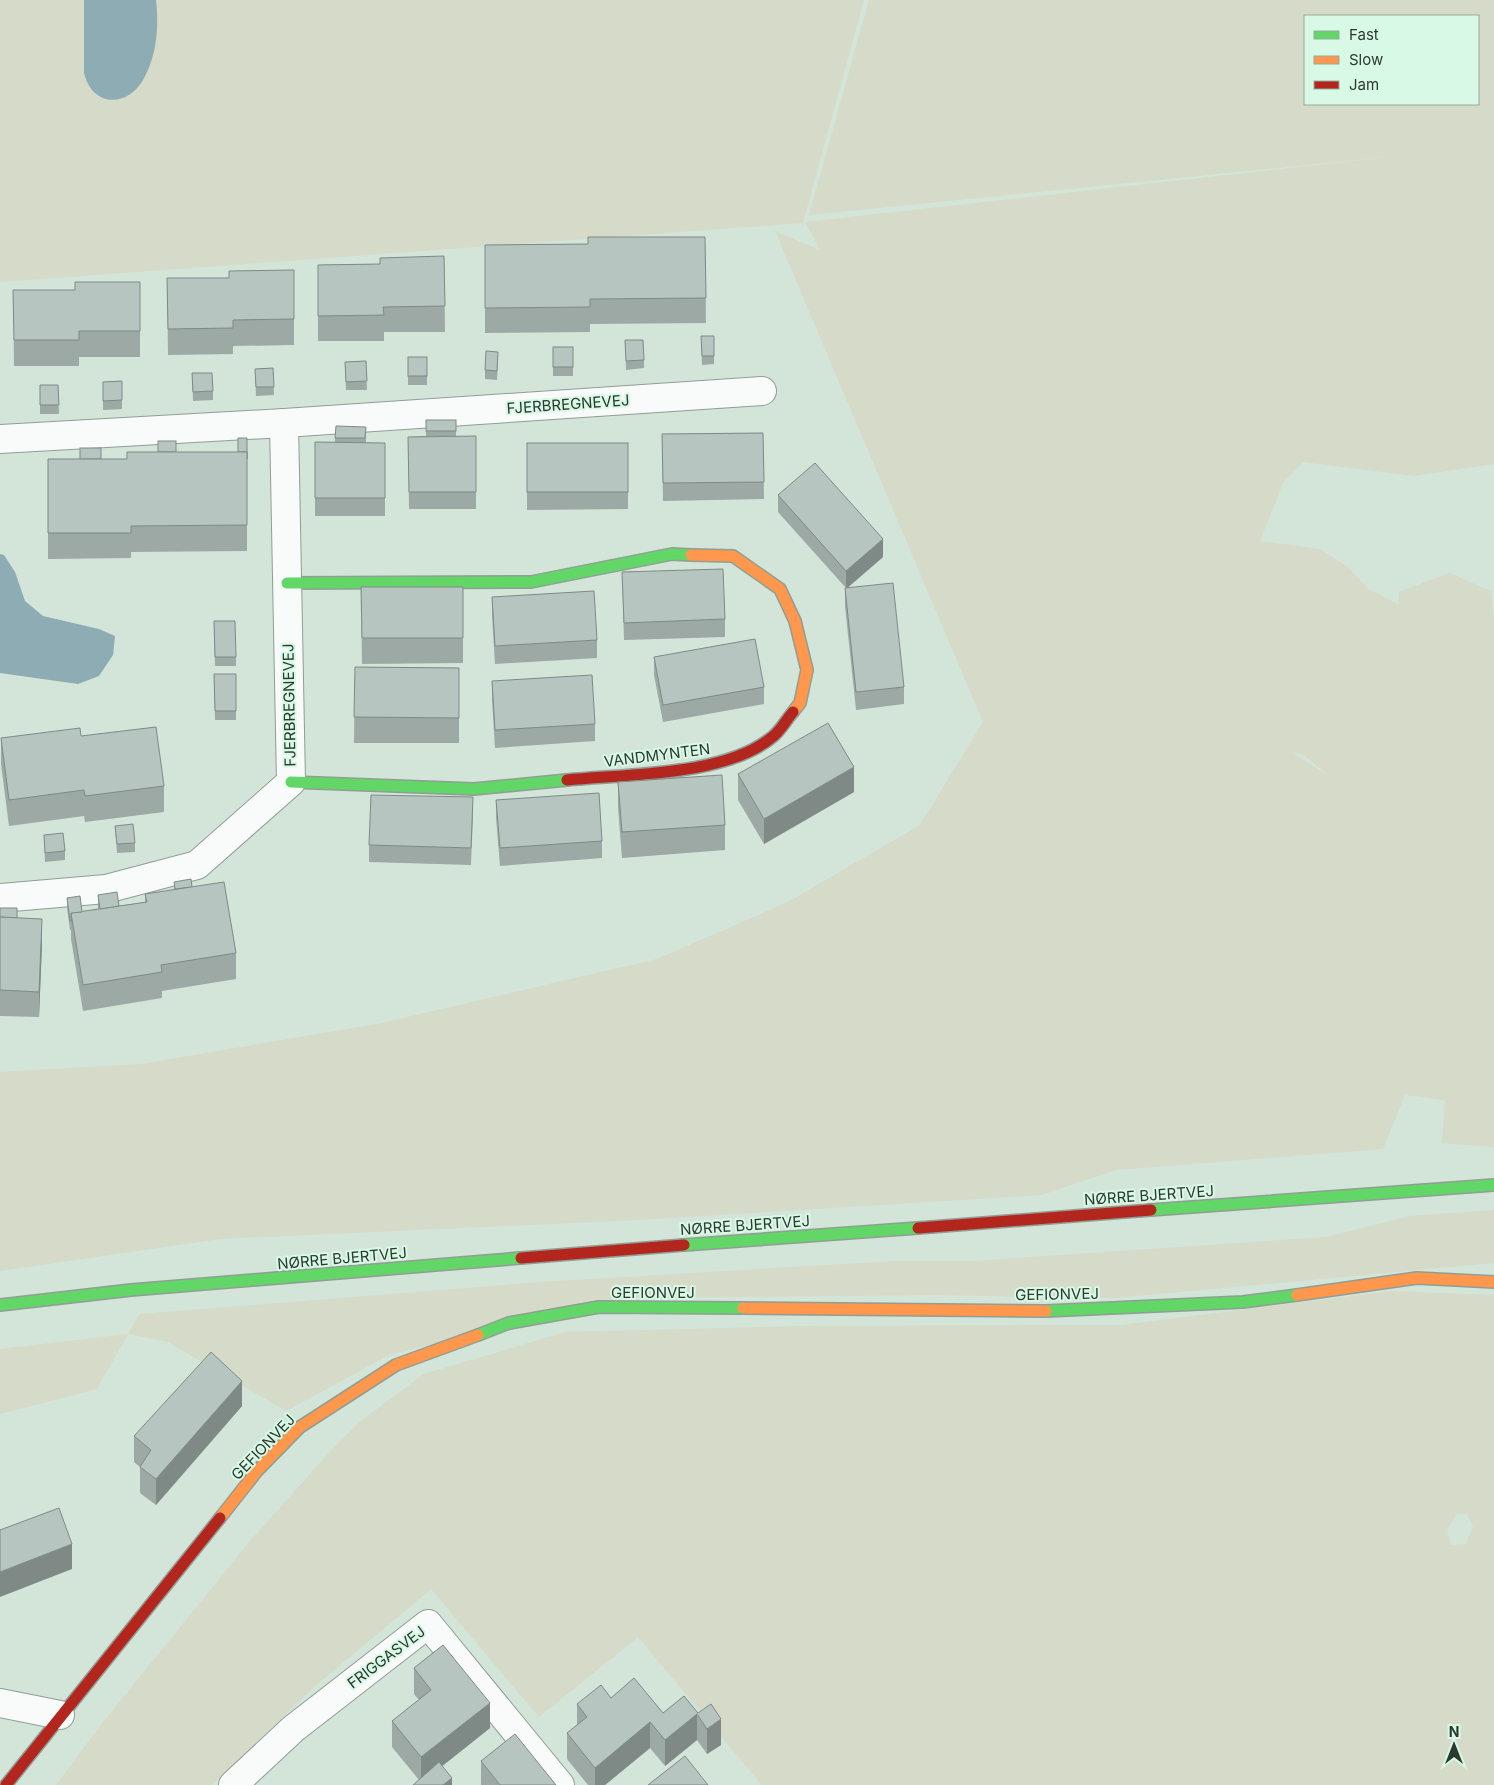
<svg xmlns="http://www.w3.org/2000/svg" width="1494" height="1785" viewBox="0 0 1494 1785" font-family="Inter,sans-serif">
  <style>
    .green { fill: #d6dac8; fill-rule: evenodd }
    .water { fill: #8eacb3 }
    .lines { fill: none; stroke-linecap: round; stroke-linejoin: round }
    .street-casing { stroke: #909e95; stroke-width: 30 }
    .fast-casing { stroke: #909e95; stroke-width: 14 }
    .slow-casing { stroke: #909e95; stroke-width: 14 }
    .jam-casing { stroke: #909e95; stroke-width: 14 }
    .street { stroke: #f8fbf9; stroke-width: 28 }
    .fast { stroke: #63d668; stroke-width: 11 }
    .slow { stroke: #ff974d; stroke-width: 11 }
    .jam { stroke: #b3261e; stroke-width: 11 }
    .wall { fill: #9da9a5 }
    .shaded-wall { fill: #7f8a86 }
    .building { fill: #b6c5c0; stroke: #7f8a86 }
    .labels { text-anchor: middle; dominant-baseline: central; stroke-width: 4; stroke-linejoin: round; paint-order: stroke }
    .street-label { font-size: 15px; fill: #2c3931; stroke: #d8f9e5 }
  </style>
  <rect width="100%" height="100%" fill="#d3e4d9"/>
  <g class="green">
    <path d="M0 0H864L803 223 0 282Z"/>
    <path d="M869 0H1494V464L1414 476 1303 462 1284 481 1260 541 1320 549 1348 567 1368 589 1398 604 1399 592 1449 573 1491 591 1494 620V1147L1442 1143 1445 1100 1405 1095 1383 1149 1116 1170 1042 1195 639 1220 220 1239 0 1271V1072L141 1064 377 1024 657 959 788 902 920 825 983 722 775 231 820 250 805 222 1406 155 809 215ZM1305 16H1478V104H1305ZM1291 752 1304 755 1328 775H1327Z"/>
    <path d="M1494 1210V1263L1115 1298 933 1295 618 1298 389 1355 286 1411 168 1342 128 1334 97 1389 0 1414V1349L128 1334 140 1314 540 1282 895 1261H972L1326 1237 1410 1216Z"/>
    <path d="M1392 1291 1494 1295V1785H762L638 1637 539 1717 431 1589 314 1687 212 1785H56L100 1726 250 1541 338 1443 362 1420 424 1374 565 1332 798 1326 1121 1325ZM1457 1514H1467L1473 1526 1466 1544 1451 1545 1447 1530Z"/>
  </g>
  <g class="water">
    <path d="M84 0H156C159 27 157 55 143 80 127 108 92 107 84 73Z"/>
    <path d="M0 554 4 555 15 572 25 601 43 616 99 629 115 636 113 655 99 676 78 684 0 673Z"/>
  </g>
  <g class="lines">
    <defs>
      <g id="street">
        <path d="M0 439 284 423 762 391"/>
        <path d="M0 898 106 889 197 865 291 782 284 423"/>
        <path d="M0 1703 60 1715"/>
        <path d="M233 1785 293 1729 428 1624 560 1785"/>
      </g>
      <g id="fast">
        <path d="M287 583 531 582 672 554 691 555"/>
        <path d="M291 782 474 789 567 780"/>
        <path d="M1151 1210 1494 1185"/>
        <path d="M684 1245 918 1228"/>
        <path d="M0 1305 131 1290 521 1258"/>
        <path d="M1046 1311 1243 1302 1297 1295"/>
        <path d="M478 1335 509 1323 599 1307 743 1308"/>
      </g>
      <g id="slow">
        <path d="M691 555 733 556 780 589 795 621 807 670 800 703 793 712"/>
        <path d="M1297 1295 1417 1278 1494 1282"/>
        <path d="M743 1308 1046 1311"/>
        <path d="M220 1518 257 1471 300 1427 396 1365 478 1335"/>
      </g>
      <g id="jam">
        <path d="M567 780C626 774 724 776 771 738 780 732 786 720 793 712"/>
        <path d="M918 1228 1151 1210"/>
        <path d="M521 1258 684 1245"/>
        <path d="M6 1785 220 1518"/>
      </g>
    </defs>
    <use href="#street" class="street-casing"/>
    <use href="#fast" class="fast-casing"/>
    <use href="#slow" class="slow-casing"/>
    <use href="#jam" class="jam-casing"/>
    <use href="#street" class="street"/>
    <use href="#fast" class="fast"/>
    <use href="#slow" class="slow"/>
    <use href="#jam" class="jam"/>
  </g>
  <g class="wall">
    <path d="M705 237 706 323 590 324V332L485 333V245L588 244Z"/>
    <path d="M444 256 445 332H384V341H318V265L380 264Z"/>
    <path d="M294 270V345L233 346V354L168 355 167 278H229Z"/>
    <path d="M140 282V357H79V366H14L13 290H75Z"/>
    <path d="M701 336H714V364L702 365Z"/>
    <path d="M625 340 644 360V368L626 370Z"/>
    <rect x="553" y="347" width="20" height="29"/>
    <rect x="408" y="357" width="19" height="28"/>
    <path d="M498 360 497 380 485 379V370Z"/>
    <path d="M366 361 367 390H346L345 362Z"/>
    <path d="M273 368 274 395 256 396 255 369Z"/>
    <path d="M192 373 213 391V400L193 401Z"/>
    <path d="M122 381V409L103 410V382Z"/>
    <path d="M40 385H58L59 414H40Z"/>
    <path d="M426 420H456V436H476V509H409L408 437 426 436Z"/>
    <path d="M366 427V443H385V516H315V442H335V438Z"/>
    <path d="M763 433 764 499 663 501 662 434Z"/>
    <path d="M247 438V551L131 552V558L48 559V459H127L176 452H238Z"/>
    <path d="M527 443H628V509L527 510Z"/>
    <path d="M778 495 883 557 847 588 904 687V704L856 710 845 606V588H846L778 512Z"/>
    <path d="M622 572 725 619V637L624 640Z"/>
    <path d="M361 587H463V663L362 664Z"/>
    <path d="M492 597 597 640V658L495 664 492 615Z"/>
    <path d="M214 621 236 657V666H215Z"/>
    <path d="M654 657 764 687V704L663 722 654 675Z"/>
    <path d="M355 667 459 668V743H354Z"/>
    <path d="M214 674H236V720H215Z"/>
    <path d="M492 681 595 724V741L495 748 492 699Z"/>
    <path d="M81 736 164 786V812L85 822 84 816 9 826 1 764V738Z"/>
    <path d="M738 774 854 792 764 844 738 800Z"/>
    <path d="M618 782 725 825V850L622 858 618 808Z"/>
    <path d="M496 800 602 841V858L500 866 496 817Z"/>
    <path d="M473 815 471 865 369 862V845Z"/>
    <path d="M115 826 135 843V852L117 853Z"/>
    <path d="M44 835 65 851V860L45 862Z"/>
    <path d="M174 882 192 887 236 953V979L162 991V998L83 1011 71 939V930H70L67 907V898L82 912 98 909V895L119 906 145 902V894L174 890Z"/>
    <path d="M0 908 17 918 42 945 39 1017 0 1016Z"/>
    <path d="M242 1406 156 1505 140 1493V1467L134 1462V1436Z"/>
    <path d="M414 1668 490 1728 442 1766 452 1785 419 1780 392 1747V1721L419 1700 414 1694Z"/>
    <path d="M684 1696 721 1745 707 1754 697 1740 665 1766 650 1748 605 1785H588L567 1759V1733L577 1725V1704L611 1698 663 1713Z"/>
    <path d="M481 1761 556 1785H481Z"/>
  </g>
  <g class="shaded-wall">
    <path d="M883 539V557L846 589V571Z"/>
    <path d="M854 767V792L764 844V819Z"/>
    <path d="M42 919V945L39 1017V992Z"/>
    <path d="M242 1381V1406L156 1505V1479Z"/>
    <path d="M72 1544V1569L0 1597V1572Z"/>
    <path d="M490 1703V1728L421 1783V1757Z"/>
    <path d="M697 1714V1740L665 1766V1740Z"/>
    <path d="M721 1719V1745L707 1754V1729Z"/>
    <path d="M650 1722V1748L605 1785H595V1768Z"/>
    <path d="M452 1778V1785H443Z"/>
  </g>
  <g class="building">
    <path d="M588 237H705L706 298 590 299V307L485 308V245L588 244Z"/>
    <path d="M444 256 445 306 383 307 384 315 318 316V265L380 264V258Z"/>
    <path d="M294 270V319L233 320V328L168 329 167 278H229V271Z"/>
    <path d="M75 282H140V331H79V340H14L13 290H75Z"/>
    <path d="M701 336H714V356H702Z"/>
    <path d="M625 340H643L644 360 626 361Z"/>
    <rect x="553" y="347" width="20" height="20"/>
    <path d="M486 351 498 352 497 371 485 370Z"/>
    <rect x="408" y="357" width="19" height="19"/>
    <path d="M366 361 367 381 346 382 345 362Z"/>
    <path d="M273 368 274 387H256L255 369Z"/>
    <path d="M192 373H212L213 391 193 392Z"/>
    <path d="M122 381V400L103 401V382Z"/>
    <path d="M40 385H58L59 405H40Z"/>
    <rect x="426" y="420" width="30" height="11"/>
    <path d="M336 426 366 427 365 438H335Z"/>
    <path d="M763 433 764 482 663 483 662 434Z"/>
    <path d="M476 436V492H409L408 437Z"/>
    <path d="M238 438H247V459V452H238Z"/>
    <rect x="158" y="441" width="18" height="11"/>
    <path d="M315 442 385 443V498H315Z"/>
    <rect x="527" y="443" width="101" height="49"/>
    <rect x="80" y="448" width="21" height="11"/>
    <path d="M127 452H247V525L131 526V533H48V459H127Z"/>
    <path d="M815 463 883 539 846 571 778 495Z"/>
    <path d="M723 569 725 619 624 623 622 572Z"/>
    <path d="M893 583 904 687 856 692 845 588Z"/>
    <path d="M361 587H463V638H362Z"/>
    <path d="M594 591 597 640 495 646 492 597Z"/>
    <path d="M214 621H235L236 657H215Z"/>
    <path d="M755 639 764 687 663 705 654 657Z"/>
    <path d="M355 667 459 668V718L354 717Z"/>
    <path d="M214 674H236V711H215Z"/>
    <path d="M592 675 595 724 495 730 492 681Z"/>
    <path d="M828 723 854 767 764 819 738 774Z"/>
    <path d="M156 727 164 786 85 796 84 790 9 800 1 738 80 728 81 736Z"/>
    <path d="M722 775 725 825 622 832 618 782Z"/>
    <path d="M599 793 602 841 500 848 496 800Z"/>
    <path d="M371 795 473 797 471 848 369 845Z"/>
    <path d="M133 824 135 843 117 844 115 826Z"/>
    <path d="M63 833 65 851 45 853 44 835Z"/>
    <path d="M191 879 192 887 175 889 174 882Z"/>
    <path d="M224 882 236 953 161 965 162 972 83 985 71 913 147 902 145 894Z"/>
    <path d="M117 892 119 906 100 909 98 895Z"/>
    <path d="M80 896 82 912 71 913V921H70L67 898Z"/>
    <path d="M0 908H17V918L0 917Z"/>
    <path d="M0 917 42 919 39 992 0 990Z"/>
    <path d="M211 1352 242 1381 156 1479 140 1467 151 1450 134 1436Z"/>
    <path d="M59 1508 72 1544 0 1572V1530Z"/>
    <path d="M443 1645 490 1703 421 1757 392 1721 431 1690 414 1668Z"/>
    <path d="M634 1678 663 1713 684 1696 698 1713 711 1704 721 1719 707 1729 697 1714 665 1740 650 1722 595 1768 567 1733 587 1717 577 1704 601 1685 611 1698Z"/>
    <path d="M515 1734 556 1785H500L481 1761Z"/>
    <path d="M685 1756 708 1785H648Z"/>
    <path d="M439 1762 452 1778 443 1785H413Z"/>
  </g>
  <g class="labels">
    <g class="street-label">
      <text transform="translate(568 404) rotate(-4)">FJERBREGNEVEJ</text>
      <text transform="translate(289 705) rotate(-91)">FJERBREGNEVEJ</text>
      <text transform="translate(657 755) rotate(-7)">VANDMYNTEN</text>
      <text transform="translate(1149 1195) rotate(-4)">NØRRE BJERTVEJ</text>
      <text transform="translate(745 1225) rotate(-4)">NØRRE BJERTVEJ</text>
      <text transform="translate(342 1258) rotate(-5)">NØRRE BJERTVEJ</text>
      <text x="653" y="1292">GEFIONVEJ</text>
      <text transform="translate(1057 1294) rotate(-1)">GEFIONVEJ</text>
      <text transform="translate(263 1447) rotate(-46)">GEFIONVEJ</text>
      <text transform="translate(386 1657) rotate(-37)">FRIGGASVEJ</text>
    </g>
  </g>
  <rect x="1304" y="15" width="175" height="90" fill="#d8f9e5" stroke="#93ac9d"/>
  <rect x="1314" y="31" width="25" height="8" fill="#63d668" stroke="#93ac9d"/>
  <text x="1349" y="40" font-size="15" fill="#2c3931">Fast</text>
  <rect x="1314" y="56" width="25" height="8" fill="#ff974d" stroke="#93ac9d"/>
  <text x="1349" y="65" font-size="15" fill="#2c3931">Slow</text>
  <rect x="1314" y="81" width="25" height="8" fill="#b3261e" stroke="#93ac9d"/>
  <text x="1349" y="90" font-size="15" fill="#2c3931">Jam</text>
  <g transform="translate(1454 1745)" stroke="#d8f9e5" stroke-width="4" paint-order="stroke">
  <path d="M0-4L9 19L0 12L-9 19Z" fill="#2c3931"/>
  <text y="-8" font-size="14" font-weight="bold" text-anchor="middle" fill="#2c3931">N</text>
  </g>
</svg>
